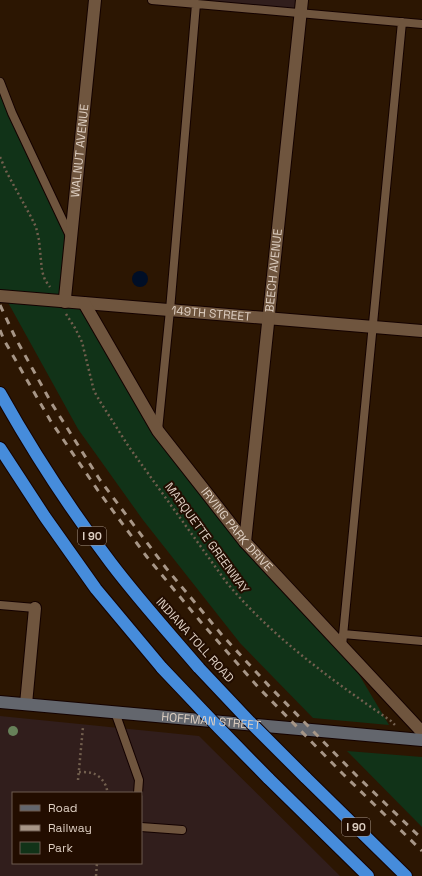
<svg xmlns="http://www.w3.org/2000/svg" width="422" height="876" viewBox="0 0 422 876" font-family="'Space Grotesk',sans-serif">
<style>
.industrial{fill:#311e1c;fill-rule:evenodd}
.green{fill:#113318}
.water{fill:#000e26}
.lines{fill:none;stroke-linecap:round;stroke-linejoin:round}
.lane-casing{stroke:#140200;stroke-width:10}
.street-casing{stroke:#140200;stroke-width:14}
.secondary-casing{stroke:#140200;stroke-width:14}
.highway-casing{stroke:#140200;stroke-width:14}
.path{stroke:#725f4e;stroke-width:2.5;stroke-dasharray:2 3;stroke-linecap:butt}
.lane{stroke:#6f553e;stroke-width:8}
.street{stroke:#6f553e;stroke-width:12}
.secondary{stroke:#63666d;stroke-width:12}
.highway{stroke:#468cdb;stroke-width:12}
.rail{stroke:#a79687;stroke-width:3;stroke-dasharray:7 7;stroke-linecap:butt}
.highway-bridge-casing{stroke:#140200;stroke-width:14;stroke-linecap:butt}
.highway-bridge{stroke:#468cdb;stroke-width:12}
.tree{fill:#678159}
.labels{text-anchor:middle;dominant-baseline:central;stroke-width:4;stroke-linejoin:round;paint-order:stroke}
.shield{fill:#220d00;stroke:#a69588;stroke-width:1}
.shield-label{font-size:11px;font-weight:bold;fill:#decfc2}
.street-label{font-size:12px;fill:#decfc2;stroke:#220d00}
</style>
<rect width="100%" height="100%" fill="#2c1602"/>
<!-- industrial -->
<path class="industrial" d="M167,0h132l-1,11z
M0,716l199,20 141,140h-340zM13,793h128v70h-128z"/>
<!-- green -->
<path class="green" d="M0,82l71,157 -6,59 -65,-7z
M5,297l79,6 74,128 184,215 47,79 -76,-7 -73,-75 -97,-123 -65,-91z
M347,751l75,6v70z"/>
<!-- water -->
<path class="water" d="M132 279a8 8 0 1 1 16 0a8 8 0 1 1-16 0Z"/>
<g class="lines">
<defs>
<path id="lane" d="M152,0l270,24
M0,82l12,31 59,125
M158,430l12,-120 26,-306
M0,605l35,3
M343,634l79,7
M342,646l60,-624
M115,712l24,68 -1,13
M141,827l41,3"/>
<g id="street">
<path id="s1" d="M0,296l422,35"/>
<path id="s2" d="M65,302v-4l30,-298"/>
<path id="s3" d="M84,303l74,128 87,111 177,190"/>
<path id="s4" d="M245,542l57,-542"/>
<path d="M26,704l9,-96"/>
</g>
<g id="secondary">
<path id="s5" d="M0,702l422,38"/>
</g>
<path id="highway" d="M0,393c33,59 70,116 111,170 28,37 58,70 88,105
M0,448l45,69 51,72 66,79
M305,777l101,99
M268,778l100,98"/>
</defs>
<!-- lane casing -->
<use href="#lane" class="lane-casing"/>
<!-- street casing -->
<use href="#street" class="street-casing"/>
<!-- secondary casing -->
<use href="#secondary" class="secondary-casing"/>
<!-- highway casing -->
<use href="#highway" class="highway-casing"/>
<!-- path -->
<path class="path" d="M0,157l7,16 23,42 6,12 3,13 3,31 3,9 5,7
M66,314l9,14 7,14 12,49 7,12 28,44 98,136c46,55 105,97 164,138l4,4
M79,772c4,0 9,0 13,1 8,2 16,12 15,20
M78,780l5,-53
M96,876l1,-13"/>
<!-- lane -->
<use href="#lane" class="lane"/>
<!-- street -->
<use href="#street" class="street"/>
<!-- secondary -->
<use href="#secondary" class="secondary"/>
<!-- highway -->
<use href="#highway" class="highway"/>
<!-- rail -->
<path class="rail" d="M0,305l16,34 36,65 48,76 66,88 56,67 48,52 87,89 65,63
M0,330l4,10 46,80 49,72 48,65 53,64 58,66 85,87 79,77"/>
<defs>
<path id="highway-bridge" d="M162,668l57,60 49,50
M199,668l51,54 55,55"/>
</defs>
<!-- highway-bridge casing -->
<use href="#highway-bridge" class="highway-bridge-casing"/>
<!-- highway-bridge -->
<use href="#highway-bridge" class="highway-bridge"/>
</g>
<!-- trees -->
<circle class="tree" cx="13" cy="731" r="5"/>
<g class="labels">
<!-- shield labels -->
<g class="shield">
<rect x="78" y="527" width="28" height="18" rx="3"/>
<rect x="342" y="818" width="28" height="18" rx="3"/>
</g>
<g class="shield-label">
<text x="92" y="536">I 90</text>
<text x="356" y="827">I 90</text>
</g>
<!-- street labels -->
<g class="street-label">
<text stroke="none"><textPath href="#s2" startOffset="152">WALNUT AVENUE</textPath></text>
<text stroke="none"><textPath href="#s4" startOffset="273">BEECH AVENUE</textPath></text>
<text stroke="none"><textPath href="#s1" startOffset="212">149TH STREET</textPath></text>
<text stroke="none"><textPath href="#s3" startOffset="274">IRVING PARK DRIVE</textPath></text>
<text transform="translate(207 538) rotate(54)">MARQUETTE GREENWAY</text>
<text transform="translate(195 640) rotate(48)">INDIANA TOLL ROAD</text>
<text stroke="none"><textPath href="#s5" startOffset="212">HOFFMAN STREET</textPath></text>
</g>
</g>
<!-- legend -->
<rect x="12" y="792" width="130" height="72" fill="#220d00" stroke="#6d5b4e"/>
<rect x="20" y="805" width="20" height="6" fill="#63666d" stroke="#6d5b4e"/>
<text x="48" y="812" font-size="12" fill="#decfc2">Road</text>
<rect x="20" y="825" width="20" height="6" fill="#a79687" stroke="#6d5b4e"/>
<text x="48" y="832" font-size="12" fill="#decfc2">Railway</text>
<rect x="20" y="842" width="20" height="12" fill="#113318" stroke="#6d5b4e"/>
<text x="48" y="852" font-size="12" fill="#decfc2">Park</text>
</svg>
